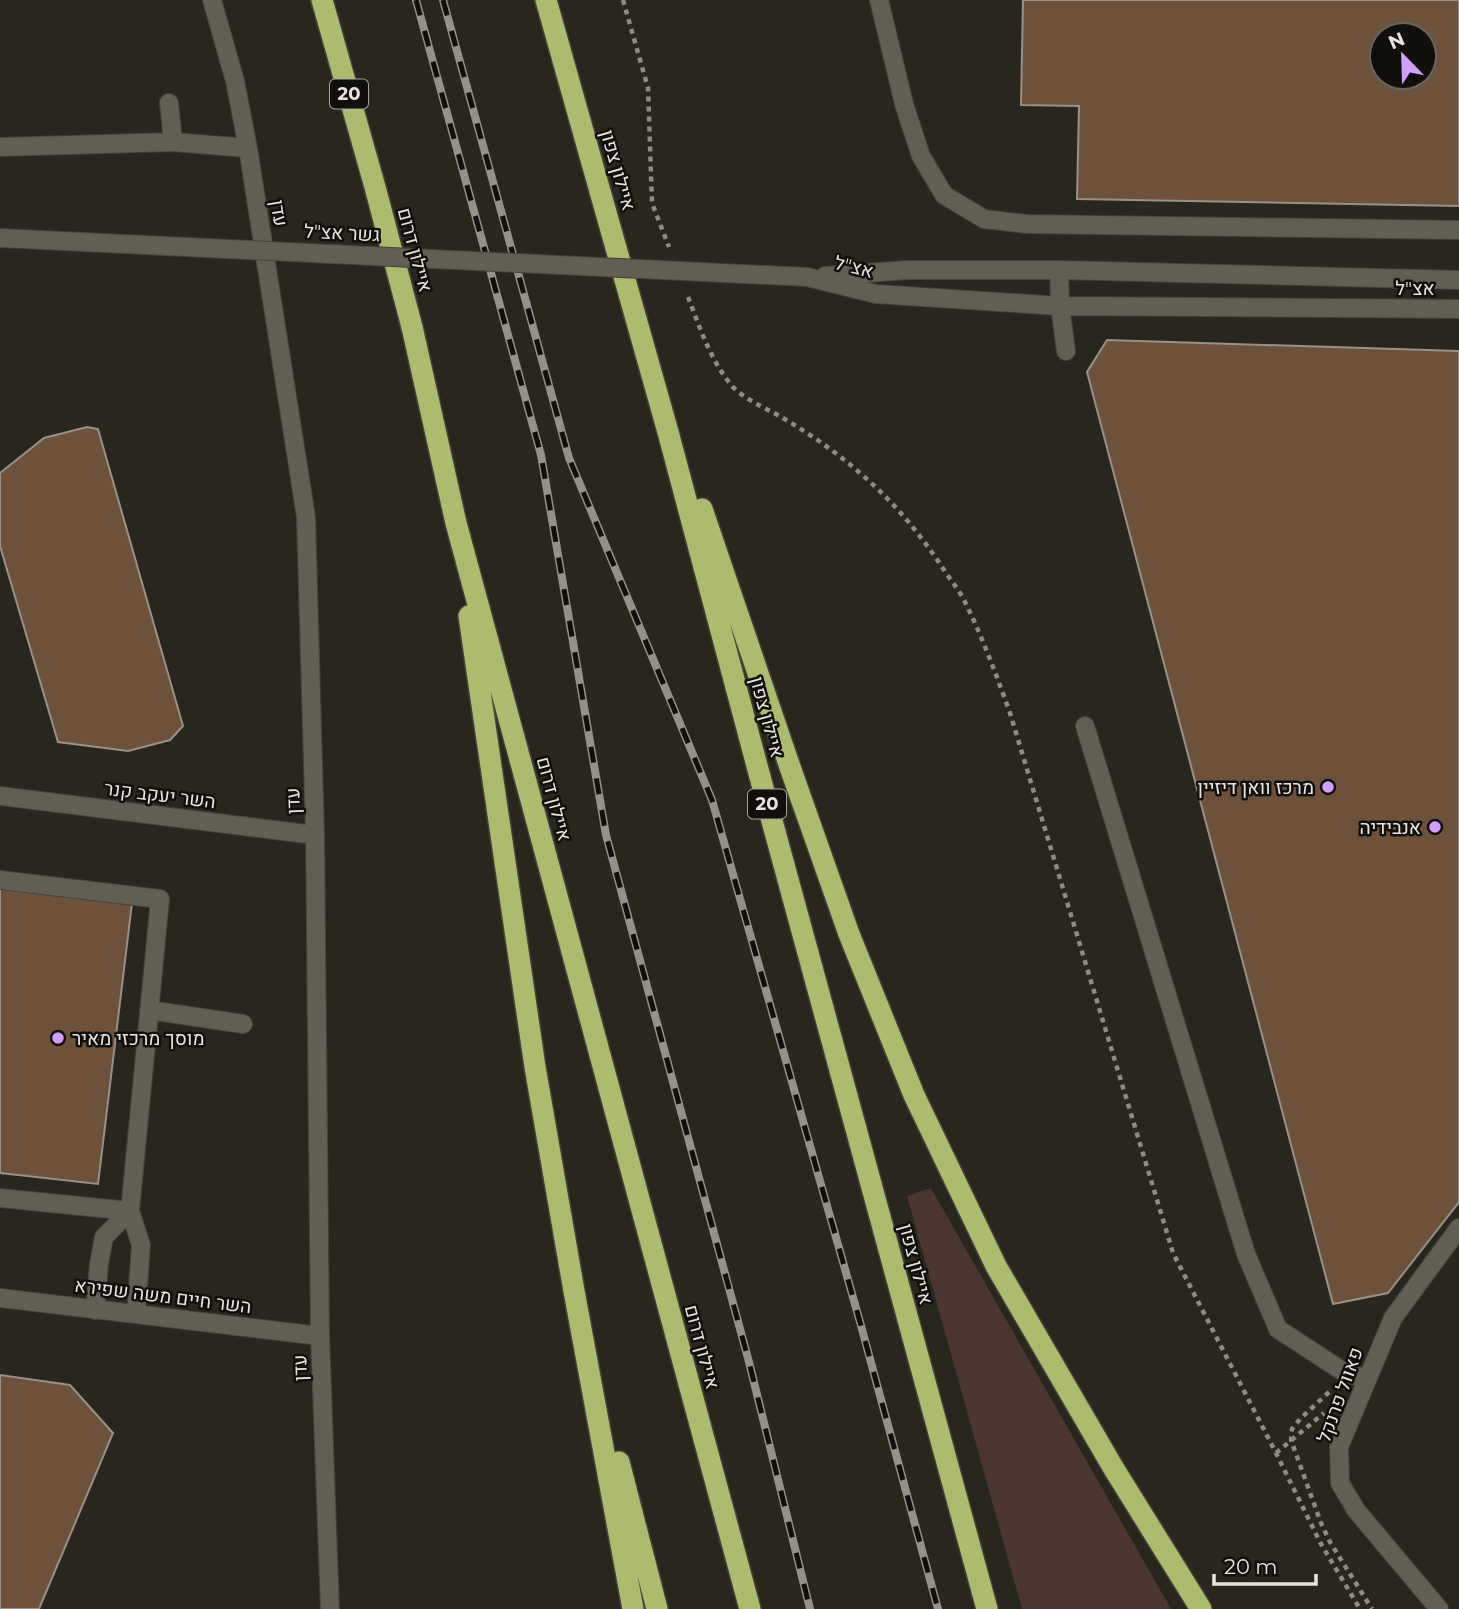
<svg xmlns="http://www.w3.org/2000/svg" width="1459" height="1609" viewBox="0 0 1459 1609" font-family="Montserrat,Heebo,sans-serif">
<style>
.green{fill:#4b3530}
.building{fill:#6d513a;stroke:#999088;stroke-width:2;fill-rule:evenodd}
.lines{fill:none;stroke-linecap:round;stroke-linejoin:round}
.minor-casing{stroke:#45423b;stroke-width:20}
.highway-casing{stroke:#45423b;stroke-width:24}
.path{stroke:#8e8b84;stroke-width:4.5;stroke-dasharray:5 5;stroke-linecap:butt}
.minor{stroke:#615e54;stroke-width:18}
.highway{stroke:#acbb6e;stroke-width:21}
.rail-casing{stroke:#94918a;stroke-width:8}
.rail{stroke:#110f0b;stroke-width:5;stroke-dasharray:16;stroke-linecap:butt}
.minor-bridge-casing{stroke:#45423b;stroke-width:20;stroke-linecap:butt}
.minor-bridge{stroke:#615e54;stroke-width:18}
.poi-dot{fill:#d19dfe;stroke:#110f0b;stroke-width:2.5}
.labels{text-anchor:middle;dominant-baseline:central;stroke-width:5;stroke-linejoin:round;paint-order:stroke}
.shield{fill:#110f0b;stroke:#a8a5a0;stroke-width:2}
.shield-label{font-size:18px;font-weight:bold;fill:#e8e5e0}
.street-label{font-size:19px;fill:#e8e5e0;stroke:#110f0b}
.poi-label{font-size:19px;fill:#e8e5e0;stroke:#110f0b;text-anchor:end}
</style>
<rect width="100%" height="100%" fill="#29261d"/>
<!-- green -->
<path class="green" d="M931,1188l240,421h-149l-115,-413z"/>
<!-- building -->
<path class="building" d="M1023,0h436v206l-382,-7 2,-93 -58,-1zM1382,35h42v42h-42z
M1107,340l352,11v851l-71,91 -55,11 -246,-932z
M87,427l11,2 85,297 -13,14 -42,11 -70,-9 -58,-196v-73l44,-35z
M0,888l132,15 -34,281 -98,-11z
M0,1375l70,10 43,48 -74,176h-39z"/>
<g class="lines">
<defs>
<path id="minor" d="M212,0l23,81 13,67 58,369 9,318 5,501 10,273
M879,0l25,104 17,52 23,39 40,24 43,5 432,6
M169,103l4,39
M0,147l173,-5 75,6
M1059,270l1,36 6,45
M825,276l82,-6h152l400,10
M807,277l69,17 184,12 399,3
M1085,726l161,528 32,75 69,45 20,4
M0,796l315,39
M0,880l160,19 -30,312 11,34 -5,69
M149,1010l94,14
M0,1198l130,13
M0,1298l320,38
M95,1310l4,-46 5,-27 26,-26
M1439,1609l-83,-99 -16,-27 -1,-36 54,-129 66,-90"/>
<path id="highway" d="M322,0l53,187 37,140 44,196 294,1086
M546,0l122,432 92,345 227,832
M702,509l89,261 58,164 65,161 82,171 118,203 87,140
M469,616l66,451 39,224 59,318
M619,1462l38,147"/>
</defs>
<!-- minor casing -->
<use href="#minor" class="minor-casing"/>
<!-- highway casing -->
<use href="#highway" class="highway-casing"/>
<!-- path -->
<path class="path" d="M623,0l25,88 4,115 17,44
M688,297c12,31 23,65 45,90 14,14 33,21 50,31 27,16 53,34 77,55 34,29 62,63 86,100 6,9 13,17 18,27 18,36 32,74 46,113l163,540 103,200 45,91 39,65
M1329,1392l-29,27 -8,10 -1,11 30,83 9,19 42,67
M1276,1453l48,-40"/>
<!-- minor -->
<use href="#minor" class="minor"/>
<!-- highway -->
<use href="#highway" class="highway"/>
<defs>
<path id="rail" d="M416,0l125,455 65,380 143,527 61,247
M443,0l126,458 143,342 148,522 78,287"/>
</defs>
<!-- rail casing -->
<use href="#rail" class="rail-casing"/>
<!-- rail -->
<use href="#rail" class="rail"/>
<defs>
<path id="minor-bridge" d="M0,238l807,39"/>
</defs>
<!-- minor-bridge casing -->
<use href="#minor-bridge" class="minor-bridge-casing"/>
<!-- minor-bridge -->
<use href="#minor-bridge" class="minor-bridge"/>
</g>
<!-- markers -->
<g class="poi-dot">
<circle cx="1328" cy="787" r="7"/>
<circle cx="1435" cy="827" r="7"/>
<circle cx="58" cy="1038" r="7"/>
</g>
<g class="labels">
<!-- shield labels -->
<g class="shield">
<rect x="330" y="79.5" width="38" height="29" rx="5"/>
<rect x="748" y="789.5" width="38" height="29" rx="5"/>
</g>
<g class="shield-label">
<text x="349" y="94">20</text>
<text x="767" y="804">20</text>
</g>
<!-- street labels -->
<g class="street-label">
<text transform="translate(618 170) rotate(74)">איילון צפון</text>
<text transform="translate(279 213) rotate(81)">עדן</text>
<text transform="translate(342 233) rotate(3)">גשר אצ"ל</text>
<text transform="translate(415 250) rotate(75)">איילון דרום</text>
<text transform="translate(854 267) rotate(14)">אצ"ל</text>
<text x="1415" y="288">אצ"ל</text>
<text transform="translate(767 717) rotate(75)">איילון צפון</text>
<text transform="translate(160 795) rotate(7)">השר יעקב קנר</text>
<text transform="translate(554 799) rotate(75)">איילון דרום</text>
<text transform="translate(293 801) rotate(-92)">עדן</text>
<text transform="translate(916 1264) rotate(75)">איילון צפון</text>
<text transform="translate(163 1296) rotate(7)">השר חיים משה שפירא</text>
<text transform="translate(702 1347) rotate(75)">איילון דרום</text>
<text transform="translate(300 1368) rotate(-92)">עדן</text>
<text transform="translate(1340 1395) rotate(-70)">פאוול פרנקל</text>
</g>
<!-- poi labels -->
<g class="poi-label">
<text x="1314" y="787">מרכז וואן דיזיין</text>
<text x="1421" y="827">אנבידיה</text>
<text x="72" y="1038" text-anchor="start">מוסך מרכזי מאיר</text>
</g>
</g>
<!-- north arrow -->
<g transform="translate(1403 56) rotate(337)"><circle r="33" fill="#110f0b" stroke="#676560" stroke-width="2"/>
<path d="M0-5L12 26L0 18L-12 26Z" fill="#d19dfe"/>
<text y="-10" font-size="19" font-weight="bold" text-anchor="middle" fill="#e8e5e0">N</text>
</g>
<!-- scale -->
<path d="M1214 1574v10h102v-10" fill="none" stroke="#e8e5e0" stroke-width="3.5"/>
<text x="1224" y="1574" font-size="21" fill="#e8e5e0" stroke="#110f0b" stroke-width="5" paint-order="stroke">20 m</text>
</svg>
